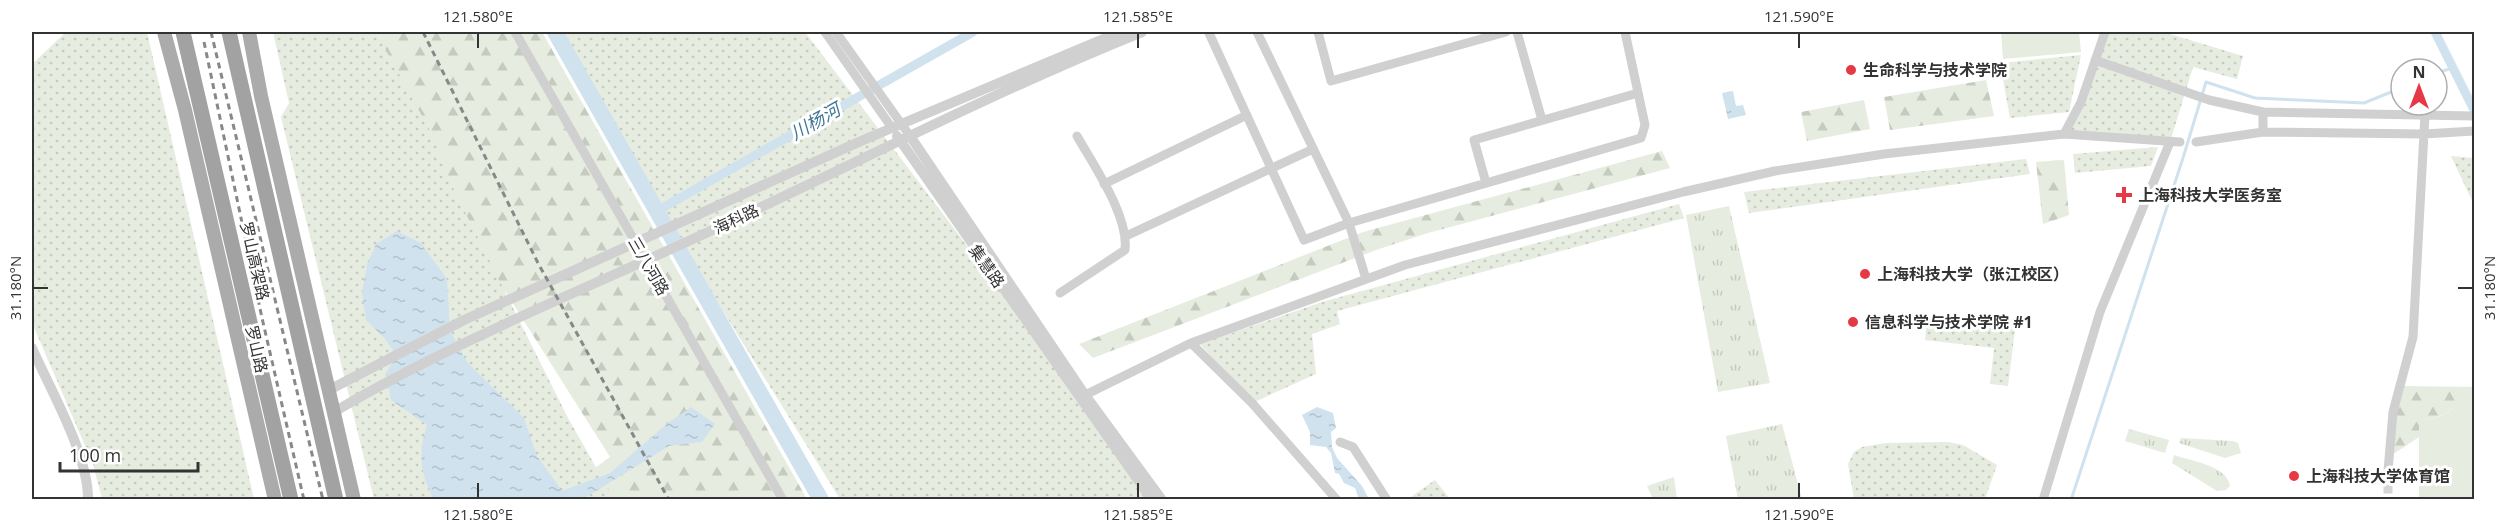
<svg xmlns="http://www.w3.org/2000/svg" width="2506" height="531" viewBox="0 0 2506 531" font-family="'Open Sans','Noto Sans SC',sans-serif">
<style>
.grass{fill:url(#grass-tufts)}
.forest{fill:url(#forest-firs)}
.park{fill:url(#park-dots)}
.garden{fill:#e6ecdf}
.water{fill:url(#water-ripples)}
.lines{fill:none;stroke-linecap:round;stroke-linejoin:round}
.stream{stroke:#cfe2ee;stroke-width:3}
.canal{stroke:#cfe2ee;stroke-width:9}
.river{stroke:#cfe2ee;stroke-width:16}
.minor-tunnel{stroke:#d6d6d6;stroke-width:9;stroke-dasharray:9 4.5;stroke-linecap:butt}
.minor{stroke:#d0d0d0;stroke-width:9}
.tertiary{stroke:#d0d0d0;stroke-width:10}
.primary{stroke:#ababab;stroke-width:14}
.trunk{stroke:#a2a2a2;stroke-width:15}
.rail{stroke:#888;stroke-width:3;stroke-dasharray:6 4.5;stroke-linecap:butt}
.ticks{fill:none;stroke:#333;stroke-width:2}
.poi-dot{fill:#e63946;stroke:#fff;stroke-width:2}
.labels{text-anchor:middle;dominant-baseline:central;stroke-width:6;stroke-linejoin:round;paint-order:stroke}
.poi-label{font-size:16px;font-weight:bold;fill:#333;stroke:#fff;text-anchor:start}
.street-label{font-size:16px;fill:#333;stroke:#fff}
.water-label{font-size:18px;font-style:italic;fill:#3f7597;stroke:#fff}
.neatline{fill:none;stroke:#333;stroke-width:2}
.ticks-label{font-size:15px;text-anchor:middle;fill:#333}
</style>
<defs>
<pattern id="grass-tufts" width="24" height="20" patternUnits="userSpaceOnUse" patternTransform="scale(1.5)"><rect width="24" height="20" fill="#e6ecdf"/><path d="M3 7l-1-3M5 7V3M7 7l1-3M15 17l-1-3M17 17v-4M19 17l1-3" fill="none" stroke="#c6cbc0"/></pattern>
<pattern id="forest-firs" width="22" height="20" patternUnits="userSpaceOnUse" patternTransform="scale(1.5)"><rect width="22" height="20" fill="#e6ecdf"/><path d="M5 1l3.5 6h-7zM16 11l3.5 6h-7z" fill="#c6cbc0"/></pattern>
<pattern id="park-dots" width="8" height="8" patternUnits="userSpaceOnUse" patternTransform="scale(1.5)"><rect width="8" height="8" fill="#e6ecdf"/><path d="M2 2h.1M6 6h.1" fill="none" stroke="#c6cbc0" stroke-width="1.8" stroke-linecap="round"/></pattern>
<pattern id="water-ripples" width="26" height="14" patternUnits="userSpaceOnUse" patternTransform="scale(1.5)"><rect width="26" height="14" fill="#cfe2ee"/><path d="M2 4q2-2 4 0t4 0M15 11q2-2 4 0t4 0" fill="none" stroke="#b2c2cd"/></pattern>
</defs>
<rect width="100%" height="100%" fill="#fff"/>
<!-- grass -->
<path class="grass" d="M1729,206l41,177 -52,9 -32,-177z
M1782,424l20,75h-64l-12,-63z
M2129,429l40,11 -4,13 -40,-12z
M2181,438l52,3 5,2 3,10 -16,5 -46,-15z
M2174,455c16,6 53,10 56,31l-4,4 -9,1 -45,-28z
M1674,477l3,22h-24l-6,-13z"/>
<!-- forest -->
<path class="forest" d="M312,32h230l265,467h-254l57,-42 -105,-166 -51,22z
M1986,80l8,36 -104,14 -6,-33z
M1864,100l6,29 -63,12 -6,-29z
M1662,151l8,17 -242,65 -52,17 -283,108 -14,-14 284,-112z
M2064,160l5,55 -26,9 -7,-62z
M2401,386l73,1v11c-24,7 -27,22 -55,22v17l-30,20z"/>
<!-- park -->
<path class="park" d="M66,32h81l107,467h-152l-9,-35 -61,-141v-259z
M273,32h103l58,106 14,40 120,240 46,81h-240l-93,-382 8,-14z
M549,32h256l245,323 102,144h-312z
M2105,32h58l80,24 -6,23 -44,-12 -23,75 -106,-8z
M2081,55l-12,57 -59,6 -10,-55z
M2158,147l-7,19 -76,7 -2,-19z
M2451,156l23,2v47z
M2026,159l4,15 -281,39 -5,-21z
M1679,204l5,14 -347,93 3,13 -28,10 4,40 -64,29 -52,-59 122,-42z
M1927,319l88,10 -7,57 -18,-2 4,-36 -69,-8z
M1948,442l15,3 34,20 -12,34h-131l-6,-35 6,-12 8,-5 24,-4z
M1435,480l15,19h-42z"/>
<!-- garden -->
<path class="garden" d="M2001,32h78l2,20 -78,7z
M2474,398v101h-55v-79c30,0 30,-15 55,-22z"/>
<!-- water -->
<path class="water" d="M1733,91l3,15 7,-1 3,10 -18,4 -6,-26z
M397,231l24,12 26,36 3,52 17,31 57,56 13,38 25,35 48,-18 58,-50 23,-16 24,17 -13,18 -33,4 -86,53h-149c-14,-25 -16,-47 -7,-74l-36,-25 -5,-27 10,-18 -10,-15 -20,-20 -4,-27 5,-28 9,-21z
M1317,407l16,6 3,15 -5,4 1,15 5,11 25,28 7,13h-10l-4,-11 -11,-5 -5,-9 -4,-1 -4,-20 -5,-6 -16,-2v-13l-8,-17z"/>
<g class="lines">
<!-- stream -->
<path class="stream" d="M2437,73l18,-6
M2071,500l112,-342 23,-76 49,16 109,5 37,-15"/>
<!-- canal -->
<path class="canal" d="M2435,32l39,78
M657,211l316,-179"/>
<!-- river -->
<path class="river" d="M555,32l266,468"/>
<!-- minor-tunnel -->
<path class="minor-tunnel" d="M2388,471v29"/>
<!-- minor -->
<path class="minor" d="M515,32l268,468
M825,32l67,96
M836,32l74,104
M1257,32l92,191 17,56
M1318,32l13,49 175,-49
M1517,32l25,88
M1209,33l95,207 45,-17 292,-85 4,-13 -20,-93
M2095,60l114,40 54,12
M2263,132l161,2 50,-3
M2064,134l17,-32 24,-70
M2196,142l67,-10v-20l211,4
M1486,183l-12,-43 164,-47
M1104,184l143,-69
M1126,236l187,-87
M1060,293l65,-43c4,-34 -31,-84 -48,-114
M1191,343l61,60 85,97
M1085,395l106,-52 214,-78 278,-73 92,-21 109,-17 180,-20 116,8
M1340,442l13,5 34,53
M2388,471l5,-59 20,-75 12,-223
M2043,500l57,-188 70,-170"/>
<!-- tertiary -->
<path class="tertiary" d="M897,136l255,364
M910,136l175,259 77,105
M32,348c18,41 57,108 56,152
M329,390l135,-70 397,-179 259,-109
M334,412c119,-70 247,-121 372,-179 145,-67 287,-141 436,-201"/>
<!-- primary -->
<path class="primary" d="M164,32l21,78 90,390
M249,32l12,64 93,404"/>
<!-- trunk -->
<path class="trunk" d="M183,32l108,468
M229,32l107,468"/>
<!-- rail -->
<path class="rail" d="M211,32l112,468
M423,32l115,231 131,237
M204,42l58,276 42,182"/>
</g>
<!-- ticks -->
<path class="ticks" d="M478,33v15M1138,33v15M1799,33v15M33,288h15M2458,288h15M478,483v15M1138,483v15M1799,483v15"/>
<!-- markers -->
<g class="poi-dot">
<circle cx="1851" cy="70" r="6"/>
<path d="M2121 186h6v6h6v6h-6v6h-6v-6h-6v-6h6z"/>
<circle cx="1865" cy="274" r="6"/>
<circle cx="1853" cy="322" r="6"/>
<circle cx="2294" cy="476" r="6"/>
</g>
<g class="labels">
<!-- poi labels -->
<g class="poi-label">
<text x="1863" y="70">生命科学与技术学院</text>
<text x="2138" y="195">上海科技大学医务室</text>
<text x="1877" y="274">上海科技大学（张江校区）</text>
<text x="1865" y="322">信息科学与技术学院 #1</text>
<text x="2306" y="476">上海科技大学体育馆</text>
</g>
<!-- street labels -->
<g class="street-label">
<text transform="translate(736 219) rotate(-25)">海科路</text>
<text transform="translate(255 261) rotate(77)">罗山高架路</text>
<text transform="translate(649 266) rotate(60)">三八河路</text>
<text transform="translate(987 266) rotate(55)">集慧路</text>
<text transform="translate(257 349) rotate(77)">罗山路</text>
</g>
<!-- water labels -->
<g class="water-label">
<text transform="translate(815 121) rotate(-30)">川杨河</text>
</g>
</g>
<!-- border -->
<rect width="2506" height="531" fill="none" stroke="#ffffff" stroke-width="66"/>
<!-- north arrow -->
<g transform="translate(2419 87)"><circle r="28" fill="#ffffff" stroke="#adadad" stroke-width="1.5"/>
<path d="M0-4.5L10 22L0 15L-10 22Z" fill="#e63946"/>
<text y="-9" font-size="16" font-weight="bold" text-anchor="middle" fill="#333333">N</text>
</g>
<!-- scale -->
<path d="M60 462v9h138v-9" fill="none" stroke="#333333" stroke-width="3"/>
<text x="69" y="462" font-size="18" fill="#333333" stroke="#ffffff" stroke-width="4.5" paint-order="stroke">100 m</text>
<rect x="33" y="33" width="2440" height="465" class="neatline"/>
<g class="ticks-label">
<text x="478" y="22">121.580°E</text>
<text x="1138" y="22">121.585°E</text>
<text x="1799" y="22">121.590°E</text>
<text transform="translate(16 288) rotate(-90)" y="5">31.180°N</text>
<text transform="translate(2490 288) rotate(-90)" y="5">31.180°N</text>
<text x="478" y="520">121.580°E</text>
<text x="1138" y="520">121.585°E</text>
<text x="1799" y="520">121.590°E</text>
</g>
</svg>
